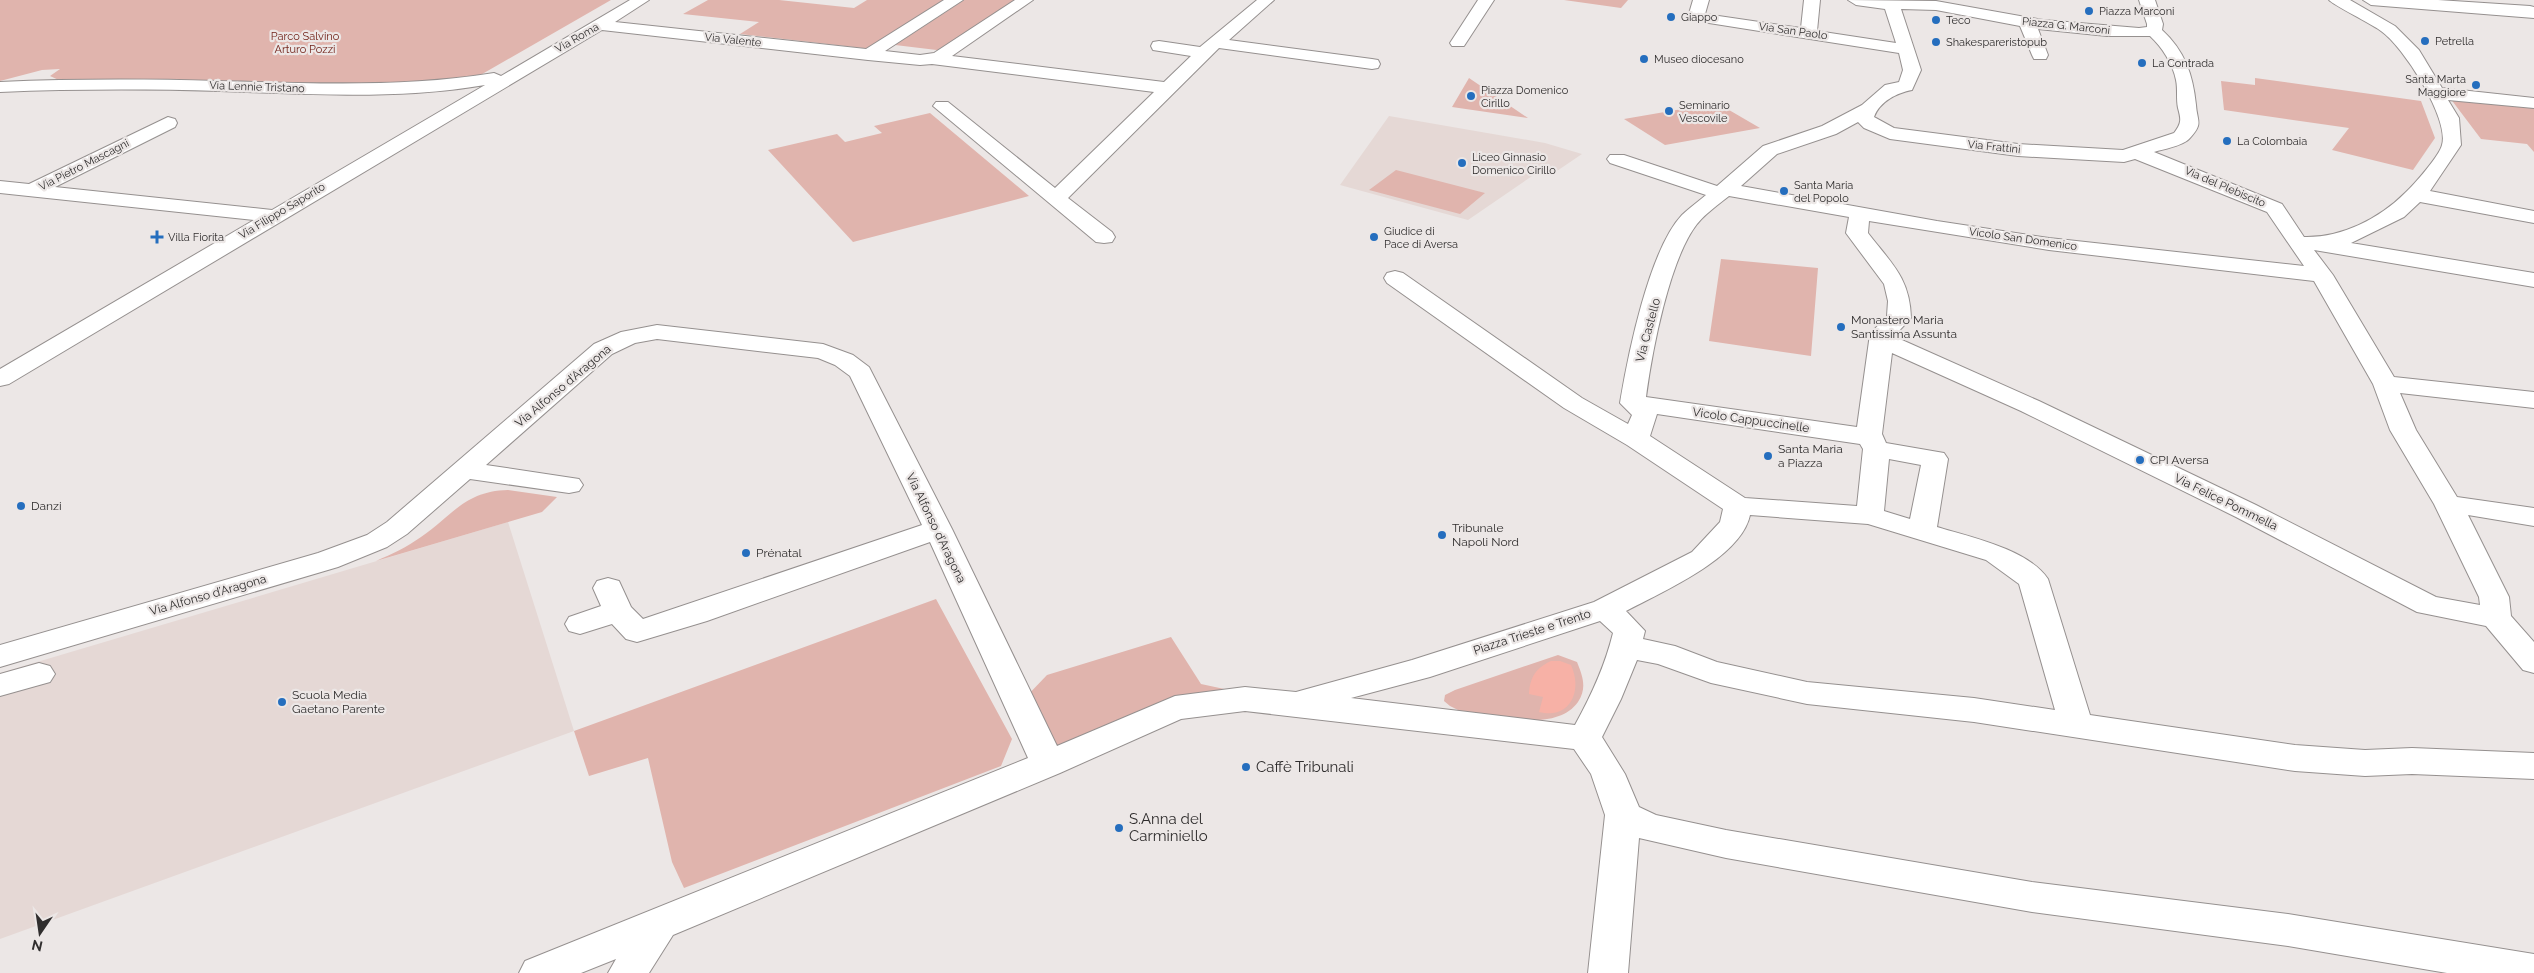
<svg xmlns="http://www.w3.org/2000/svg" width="2534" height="973" viewBox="0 0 2534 973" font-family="Raleway,sans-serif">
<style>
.built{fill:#e5d8d5}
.green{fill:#e0b4ad}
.water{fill:#f7b1a6}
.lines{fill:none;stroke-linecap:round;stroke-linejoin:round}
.minor-casing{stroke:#95908f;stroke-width:2}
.minor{fill:#fff;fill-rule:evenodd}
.poi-dot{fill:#256ebe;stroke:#ece7e6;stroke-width:2}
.labels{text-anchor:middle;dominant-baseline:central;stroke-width:4.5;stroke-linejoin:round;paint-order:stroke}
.far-poi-label{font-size:11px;fill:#302e2e;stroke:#ece7e6;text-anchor:start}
.far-street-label{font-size:11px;fill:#302e2e;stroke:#ece7e6}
.far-park-label{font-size:11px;fill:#712219;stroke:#ece7e6}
.poi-label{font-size:12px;fill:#302e2e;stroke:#ece7e6;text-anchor:start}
.street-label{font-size:12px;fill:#302e2e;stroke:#ece7e6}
.near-poi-label{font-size:15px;fill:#302e2e;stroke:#ece7e6;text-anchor:start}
</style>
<rect width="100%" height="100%" fill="#ece7e6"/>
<!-- built -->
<path class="built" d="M1389,116l156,27 37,11 -31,21 -13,-3 -70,48 -128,-35z
M508,522l66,209 -574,208v-266z"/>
<!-- green -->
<path class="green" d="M0,0h611l-134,77 -16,4 -133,3 -265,-2 -13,-6 10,-7 -18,1 -42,11z
M708,0h71l75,8 13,-8h76l-72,49 -131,-15 19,-12 -76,-8z
M964,0h54l-73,51 -50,-6z
M1564,0h64l-7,8z
M1469,78l59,40 -76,-11z
M2255,78l166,23 14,37 -22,32 -81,-20 17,-22 -125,-18 -3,-29 34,4z
M2450,98l84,9v45l-7,-8 -46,-5z
M1717,103l43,25 -95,17 -41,-26z
M930,113l99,83 -176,46 -85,-92 69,-16 8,8 37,-9 -8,-7z
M1396,170l89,23 -25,21 -91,-24z
M1721,259l97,9 -7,88 -102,-15z
M508,490l49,7 -15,15 -166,49c16,-7 31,-14 45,-24 32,-22 44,-46 87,-47z
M936,599l76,140 -11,27 -317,122 -12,-26 -24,-104 -59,18 -15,-45z
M1171,637l30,47 28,6 -182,61 -23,-52 23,-24z
M1558,655l19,7c6,15 10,26 1,40 -23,32 -84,13 -118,9l-10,-5 -6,-5 1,-6 10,-5z"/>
<!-- water -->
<path class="water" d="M1551,661h9l11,4c12,26 -1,55 -32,47l4,-15 -14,-3c1,-17 7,-26 22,-33z"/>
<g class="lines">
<defs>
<path id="minor" d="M630,0h19l-34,22 251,27 78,-49h19l-78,51 35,4 14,-2 81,-53h18l-81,56 212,26 27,-26 -38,-6 -2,-4 2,-4 6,-1 41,6 57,-47h17l-45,40 143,19 6,1 2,4 -2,4 -6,1 -153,-21 -151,150 44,34 3,5 -3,5 -8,1 -8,-1 -163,-136 3,-4h12l107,86 99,-96 -222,-28 -12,1 -52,-5 -266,-30 -593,354 -9,2v-17l254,-149 -254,-27v-12l29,3 139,-67 7,2 2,4 -2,4 -120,60 217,23 213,-125c-87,15 -177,9 -265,6 -73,-2 -147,-2 -220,1v-10c72,-3 145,-3 217,-1 93,2 185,7 277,-8l7,3z
M1478,0h16l-30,46h-12l-2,-3z
M1693,0h16l-4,14 96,14 3,-28h16l-3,31 79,12 -11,-34 -29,-4 -8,-5 88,1 107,19 96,8 8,-1v-3l-8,-24h16l8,24 -1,6c23,21 31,45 34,75 1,17 8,18 -7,34 -7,7 -25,10 -35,13l128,52 22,33c37,1 75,-18 101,-44 9,-8 35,-38 37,-48 8,-26 -39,-99 -61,-114 -9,-7 -48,-26 -52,-31h21l45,26 24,24 23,38 92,10v10l-86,-8 11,18 2,27 -31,46 104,20v12l-114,-21 -16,15 -53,26 183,30v14l-220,-37 19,25 61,102 140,15v16l-134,-15 16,37 41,67 77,11v18l-66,-11 41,82 2,19 23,26v31l-11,-3 -37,-44 -69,-14 -181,-95 -215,-106 -129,-58 -10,81 4,9 58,10 4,6 -11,68c33,10 91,22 111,52l42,136 205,30 70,5 47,-2 122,5v26l-122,-5 -47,2 -70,-5 -321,-49 -167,-18 -96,-21 -53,-19 -21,-4 -16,39 -19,38 23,37 14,33 17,8 70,15 306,52 256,32 246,40v19h-87l-159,-27 -256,-34 -306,-54 -87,-20 -11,135h-40l17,-158 -14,-41 -17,-25 -329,-38 -64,8 -121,54 -387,162 -24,38h-41l8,-14 -35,14h-62l6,-12 503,-203 -98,-216 -223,79 -70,21 -11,-3 -14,-15 -32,10 -11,-3 -4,-7 4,-7 32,-11 -8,-18 4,-7 11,-3 11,3 12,26 12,12 279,-94 -72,-149 -15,-11 -17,-7 -161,-19 -22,4 -23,11 -126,111 93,14 4,6 -4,6 -10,2 -99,-14 -63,55 -20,13 -49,20 -338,100v-22l318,-92 49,-18 20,-13 207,-178 27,-12 36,-7 166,19 30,11 16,12 83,162 105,217 118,-50 70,-9 51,5 116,-32 182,-58 98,-50 28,-30 3,-13 -96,-64 -63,-37 -177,-125 -3,-5 3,-5 8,-2 8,2 179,125 46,26 4,-9 -12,-12c8,-48 29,-153 62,-188 7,-7 16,-13 24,-20l-96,-32 -3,-4 3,-4h14l93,31 46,-40 59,-20 40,-21 23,-20 14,-3 4,-12 -4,-17 -209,-33 -2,-3zM1901,9l35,1 84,16 12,29 2,4h12l2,-4 -10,-26 69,7h43c12,11 23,28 26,44 2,9 0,19 2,28 3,11 4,15 -4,25l-51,17 -105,-6 -124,-16 -20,-11c6,-16 23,-24 38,-27l9,-20zM1858,122l6,6 26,11 128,17 106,6 11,-3 132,53 37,54 -255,-28 -112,-17 -196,-35 36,-32 59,-20zM1729,196l120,21 -3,16 38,51 4,17 -1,15 -17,18 -13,93 -211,-30c6,-45 23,-137 51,-173 9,-11 22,-20 32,-28zM1869,221l180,29 265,31 59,103 17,46 44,74 45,93 1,8 -44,-8 -180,-92 -217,-104 -137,-61 -6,-6 15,-16c-1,-40 -20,-55 -43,-85zM1657,414l203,30 3,5 -6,57 -112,-8 -95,-62zM1889,459l32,6 -11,54 -26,-8zM1750,515l118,9 118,36 33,24 36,126 -81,-12 -167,-16 -90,-20 -42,-16 -32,-7 2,-8 -19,-20c36,-19 115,-53 124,-96zM1600,621l13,12c-8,33 -22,63 -38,92l-224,-27 79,-21z
M2363,0h75l92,6 4,1v11l-163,-13z
M39,663l11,3 5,8 -5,8 -50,14v-22z"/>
</defs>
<!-- minor casing -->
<use href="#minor" class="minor-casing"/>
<!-- minor -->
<use href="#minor" class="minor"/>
</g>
<!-- markers -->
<g class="poi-dot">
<circle cx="2089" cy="11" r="5"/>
<circle cx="1671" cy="17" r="5"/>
<circle cx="1936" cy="20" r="5"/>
<circle cx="2425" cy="41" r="5"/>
<circle cx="1936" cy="42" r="5"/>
<circle cx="1644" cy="59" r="5"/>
<circle cx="2142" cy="63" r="5"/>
<circle cx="2476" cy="85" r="5"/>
<circle cx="1471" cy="96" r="5"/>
<circle cx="1669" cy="111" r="5"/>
<circle cx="2227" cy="141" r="5"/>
<circle cx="1462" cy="163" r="5"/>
<circle cx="1784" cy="191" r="5"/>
<path d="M154.5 229.5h5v5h5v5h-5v5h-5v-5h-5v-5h5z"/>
<circle cx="1374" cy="237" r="5"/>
<circle cx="1841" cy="327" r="5"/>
<circle cx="1768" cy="456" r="5"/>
<circle cx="2140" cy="460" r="5"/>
<circle cx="21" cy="506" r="5"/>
<circle cx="1442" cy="535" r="5"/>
<circle cx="746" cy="553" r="5"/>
<circle cx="282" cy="702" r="5"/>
<circle cx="1246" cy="767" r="5"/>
<circle cx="1119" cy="828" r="5"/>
</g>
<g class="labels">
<!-- far-poi labels -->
<g class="far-poi-label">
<text x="2099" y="11">Piazza Marconi</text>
<text x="1681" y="17">Giappo</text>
<text x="1946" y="20">Teco</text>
<text x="2435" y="41">Petrella</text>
<text x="1946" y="42">Shakespareristopub</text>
<text x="1654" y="59">Museo diocesano</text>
<text x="2152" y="63">La Contrada</text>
<text x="2466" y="79" text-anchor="end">Santa Marta<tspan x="2466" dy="13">Maggiore</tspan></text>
<text x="1481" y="90">Piazza Domenico<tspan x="1481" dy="13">Cirillo</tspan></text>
<text x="1679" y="105">Seminario<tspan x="1679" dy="13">Vescovile</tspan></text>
<text x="2237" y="141">La Colombaia</text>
<text x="1472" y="157">Liceo Ginnasio<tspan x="1472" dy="13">Domenico Cirillo</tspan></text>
<text x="1794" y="185">Santa Maria<tspan x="1794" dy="13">del Popolo</tspan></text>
<text x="1384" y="231">Giudice di<tspan x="1384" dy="13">Pace di Aversa</tspan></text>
<text x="168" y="237">Villa Fiorita</text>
</g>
<!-- far-street labels -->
<g class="far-street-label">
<text transform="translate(2066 26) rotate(6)">Piazza G. Marconi</text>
<text transform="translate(1793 31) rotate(8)">Via San Paolo</text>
<text transform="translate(577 38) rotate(-30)">Via Roma</text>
<text transform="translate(733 40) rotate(6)">Via Valente</text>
<text transform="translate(257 87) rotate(2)">Via Lennie Tristano</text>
<text transform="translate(1994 147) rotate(6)">Via Frattini</text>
<text transform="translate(84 165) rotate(-27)">Via Pietro Mascagni</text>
<text transform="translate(2225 187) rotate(23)">Via del Plebiscito</text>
<text transform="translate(282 211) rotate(-31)">Via Filippo Saporito</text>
<text transform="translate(2023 239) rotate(8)">Vicolo San Domenico</text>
</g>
<!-- far-park labels -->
<g class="far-park-label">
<text x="305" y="36">Parco Salvino<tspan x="305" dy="13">Arturo Pozzi</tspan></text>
</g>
<!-- poi labels -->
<g class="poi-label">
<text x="1851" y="320">Monastero Maria<tspan x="1851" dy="14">Santissima Assunta</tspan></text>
<text x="1778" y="449">Santa Maria<tspan x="1778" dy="14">a Piazza</tspan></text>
<text x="2150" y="460">CPI Aversa</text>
<text x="31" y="506">Danzi</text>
<text x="1452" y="528">Tribunale<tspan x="1452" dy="14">Napoli Nord</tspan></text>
<text x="756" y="553">Prénatal</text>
<text x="292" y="695">Scuola Media<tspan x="292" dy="14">Gaetano Parente</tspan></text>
</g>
<!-- street labels -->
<g class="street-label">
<text transform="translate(1648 330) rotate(-75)">Via Castello</text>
<text transform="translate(563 386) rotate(-40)">Via Alfonso d’Aragona</text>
<text transform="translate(1751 420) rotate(8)">Vicolo Cappuccinelle</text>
<text transform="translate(2226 502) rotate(26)">Via Felice Pommella</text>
<text transform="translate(936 528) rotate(64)">Via Alfonso d’Aragona</text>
<text transform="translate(208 595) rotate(-16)">Via Alfonso d’Aragona</text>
<text transform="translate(1532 632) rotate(-18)">Piazza Trieste e Trento</text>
</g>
<!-- near-poi labels -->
<g class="near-poi-label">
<text x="1256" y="767">Caffè Tribunali</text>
<text x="1129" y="819">S.Anna del<tspan x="1129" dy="17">Carminiello</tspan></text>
</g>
</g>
<!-- north arrow -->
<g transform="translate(40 933) rotate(193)" stroke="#ece7e6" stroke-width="4" paint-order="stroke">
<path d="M0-4L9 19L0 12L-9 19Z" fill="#302e2e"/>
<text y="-8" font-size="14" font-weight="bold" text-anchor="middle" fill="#302e2e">N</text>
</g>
</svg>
